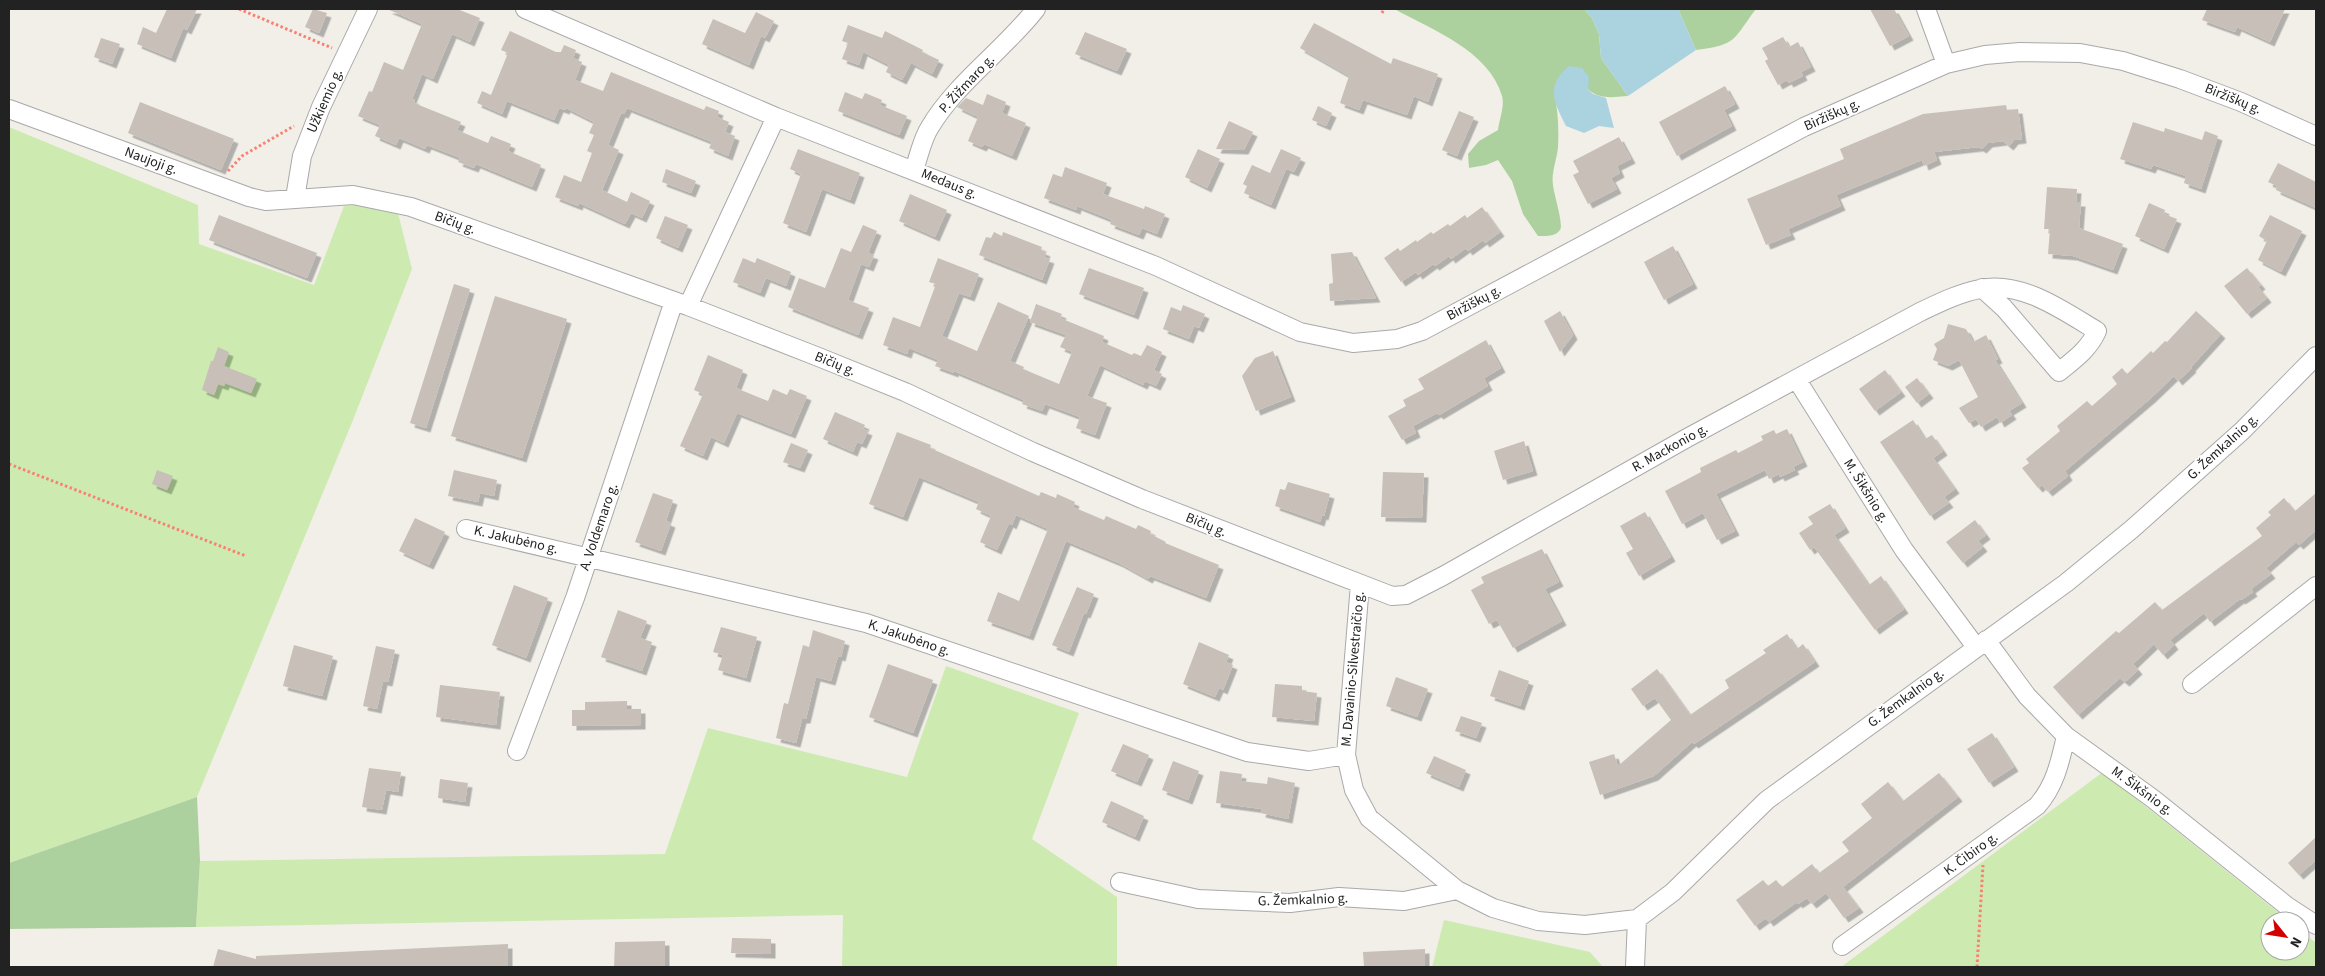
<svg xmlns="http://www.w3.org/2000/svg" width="2325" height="976" viewBox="0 0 2325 976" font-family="'Source Sans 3',sans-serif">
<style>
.grass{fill:#cdebb0}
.forest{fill:#add19e}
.water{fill:#aad3df}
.building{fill:#c7bfb8;filter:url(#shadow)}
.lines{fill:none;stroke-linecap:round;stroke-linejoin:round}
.minor-casing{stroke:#a9a9a9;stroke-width:20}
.path{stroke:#fa8072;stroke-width:3;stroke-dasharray:2.5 2.5;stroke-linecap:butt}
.minor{stroke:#fff;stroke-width:18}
.labels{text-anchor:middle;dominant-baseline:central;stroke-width:4;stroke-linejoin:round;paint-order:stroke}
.street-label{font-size:14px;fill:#222;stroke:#fff}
</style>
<defs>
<filter id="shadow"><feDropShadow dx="4.5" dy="4.5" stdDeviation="0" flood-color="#0004"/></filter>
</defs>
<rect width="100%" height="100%" fill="#f2efe9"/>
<!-- grass -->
<path class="grass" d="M9,127l189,78 1,39 115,41 30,-79 24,-2 29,5 15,60 -59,151 -156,377 -188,66z
M946,666l133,47 -47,126 85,58v70h-275l1,-52 -647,12 4,-66 465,-7 43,-126 199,49z
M2103,772l186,149h-19v30h30v-21l16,13v24h-475z
M1444,920l146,32 13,15h-171z"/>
<!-- forest -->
<path class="forest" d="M1584,9l8,9 7,16 2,24 27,38c-15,1 -29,4 -40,-7v-6l-34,9c4,18 5,36 4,55 -1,12 -7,26 -5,38 1,10 11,40 7,45 -5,7 -14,6 -22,6l-15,-22 -11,-33 -14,-21 -12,5 -17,3 -1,-14 11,-13 19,-11c1,-9 7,-25 4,-34 -13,-45 -69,-66 -106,-86z
M1678,9h78c-23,30 -18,36 -60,41z
M197,797l3,64 -4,66 -187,2v-66z"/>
<!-- water -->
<path class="water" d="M1584,9h94l18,41 -68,46 -27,-38 -2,-24 -7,-16z
M1569,66l13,2 7,9 -1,12 5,5 13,4 8,30 -15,-2 -15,7 -18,-7c-12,-24 -21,-40 3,-60z"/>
<!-- building -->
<path class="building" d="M167,9h30l-10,21 -4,-2 -12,30 -34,-14 6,-17 13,6z
M313,9l14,4 -8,20 -14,-6z
M387,9h70l23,9 -10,24 -18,-8 -19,45 -11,-5 -10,25 3,1 -1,3 47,19 -4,8 31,13 3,-7 20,8 -3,7 33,14 -9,22 -56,-23 -2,4 -16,-6 2,-4 -33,-13 -2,4 -26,-11 -3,7 -21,-9 5,-11 -22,-9 11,-25 3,1 12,-30 19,8 19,-46z
M1870,9h24l15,27 -19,10z
M2207,9h78l-15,33 -33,-15 -2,5 -33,-12z
M756,12l18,9 -9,17 -4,-2 -12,29 -47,-21 11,-25 32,14z
M1314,23l77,41 2,-6 45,16 -10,28 -14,-6 -7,19 -44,-15 -4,10 -19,-7 9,-27 -49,-28z
M848,25l34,13 3,-7 38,19 -1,2 17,8 -7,14 -21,-11 -9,17 -16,-8 3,-7 -26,-13 -4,13 -17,-6 6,-16 -6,-2z
M510,31l46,21h5l3,-7 12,5 -3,8 9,4 -7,18 28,11 8,-19 93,38 2,-4 13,5 -2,6 12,5 -4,10 10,4 -7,20 -19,-8 3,-6 -85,-34 -3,6 -3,-1 -13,32 11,5 -17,40 25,12 4,-10 19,9 -8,17 -11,-5 -6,11 -46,-21 -1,3 -23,-9 9,-22 17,7 11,-29 -5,-2 7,-16 -5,-2 5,-11 -28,-14 -1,2 -6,-2 -5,12 -47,-19 -5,13 -25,-11 5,-12 9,4 17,-42 -7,-3z
M1085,32l42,17 -10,22 -42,-17z
M1783,37l6,10 9,-5 13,25 -10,5 2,4 -14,7 -2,-3 -9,5 -13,-24 3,-2 -6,-11z
M101,38l19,6 -8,20 -18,-7z
M1725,86l10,18 -11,6 8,16 -55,30 -18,-34z
M845,92l17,7 3,-6 17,7 -2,5 27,11 -8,19 -61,-24z
M987,94l19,8 -4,11 24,10 -14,33 -28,-12 -2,3 -14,-6 10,-24 -21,-10 9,-9 17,7z
M140,102l94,37 -13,31 -93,-37z
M2006,105l1,5 11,-1 4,30 -8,1 -5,6 -6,-5 -15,2 -6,6 -3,-2 -45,5 3,8 -13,6 -2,-6 -86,35 5,11 -53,23 3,6 -25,10 -19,-46 97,-40 -4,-10 83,-35z
M1318,106l14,7 -6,13 -14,-6z
M1459,111l15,6 -17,39 -15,-6z
M1229,121l24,11 -9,18 -28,-1z
M2133,122l31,10 1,-4 37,12 3,-9 13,5 -17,53 -17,-6 2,-7 -33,-11 -2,4 -31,-10z
M1619,137l12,22 -14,7 3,7 -9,5 6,11 -29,15 -15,-29 6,-3 -6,-11z
M798,149l62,24 -10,27 -28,-11 -16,43 -23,-9 18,-49 -11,-5z
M1198,149l22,10 -13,29 -22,-11z
M1281,149l20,9 -7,14 -8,-3 -15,36 -27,-12 3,-7 -4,-2 9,-19 18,8z
M2278,163l38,19v26l-40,-18 1,-4 -9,-4z
M1065,167l42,16 -4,11 41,15 1,-3 20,8 -8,20 -15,-6 -3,7 -29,-11 2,-4 -35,-14 -1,4 -32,-12 9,-24 9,3z
M666,169l30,12 -5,12 -29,-11z
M2047,187l30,2 -1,13h5l-2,26 44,16 -10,26 -40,-14 -25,-2 2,-25h-6z
M910,194l37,16 -12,27 -36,-16z
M2149,203l16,7 -1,4 13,5 -13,30 -29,-13z
M1482,207l18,25 -15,11 -2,-3 -15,11 -2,-3 -15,11 -2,-3 -14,10 -2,-2 -15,11 -2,-3 -15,10 -17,-24 14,-10 2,3 16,-11 1,2 14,-10 2,2 15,-10 2,2 15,-11 2,3z
M219,215l98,38 -10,25 -98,-38z
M2270,215l32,16 -21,41 -23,-12 9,-19 -8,-5z
M665,216l23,9 -10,23 -22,-10z
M863,225l14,6 -9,22 6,2 -5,12 -8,-3 -13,36 21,8 -11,27 -70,-28 11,-29 26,10 16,-40 10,4z
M994,232l8,4 1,-4 39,15 -1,3 5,2 -2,5 6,2 -8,21 -63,-25 7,-18 5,1z
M1673,246l20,38 -29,16 -20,-38z
M1352,252l24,46 -46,3 -1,-17 4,-1 -2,-29z
M743,258l12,5 2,-5 34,14 -5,14 -20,-8 -6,15 -27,-11z
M938,258l41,16 -9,23 -11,-4 -17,43 35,15 21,-49 31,14 -19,45 14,6 -1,2 36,15 13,-32 -12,-5 6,-12 -36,-13 6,-18 26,10 -2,4 44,18 -2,6 30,13 2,-2 7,3 6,-11 15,7 -8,18 8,4 -6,12 -11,-5 -2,4 -43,-20 -13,31 20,7 -12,32 -19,-7 4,-11 -35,-13 -3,7 -20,-7 2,-4 -70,-29v2l-19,-7 3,-6 -29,-12 -2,6 -24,-9 10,-28 27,10 16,-43 -7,-2z
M1089,268l55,20 -10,27 -55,-21z
M2247,268l14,17 -3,2 9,11 -20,16 -23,-28z
M454,284l16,5 -44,139 -16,-5z
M495,296l72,23 -45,139 -71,-22z
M1183,305l22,9 -6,14 -5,-2 -5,13 -26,-10 8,-22 10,4z
M1560,311l13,24 -13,17 -16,-31z
M2196,311l25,23 -30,33 1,1 -14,13 -4,-5 -23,22 -86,73 3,5 -20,16 -6,-7 -4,3 -16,-20 7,-5 -3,-4 34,-28 -3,-5 30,-25 5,5 25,-22 -5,-7 10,-9 5,6 24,-23 2,2 12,-12 2,1z
M1948,324l18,5 7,13 13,-7 12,24 -3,1 27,43 -13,8 3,4 -12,8 -3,-6 -16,10 -5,-8 -7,4 -10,-15 19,-11 -19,-37 -11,6 -15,-6 4,-11 -3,-5 10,-6z
M1486,340l15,28 -17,10 4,8 -49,29 -2,-2 -24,13 3,7 -14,7 -14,-24 18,-10 -3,-6 21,-11 -6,-10z
M218,347l11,5 -5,14 33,13 -6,14 -26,-10 -1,3 -6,-2 -4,11 -12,-5 9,-29h2z
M1273,351l18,46 -35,14 -14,-35 13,-18z
M708,355l35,15 -7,18 32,13 5,-12 14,6 3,-6 17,7 -16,38 -54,-21 -13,30 -13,-6 -8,19 -23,-10 23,-52 -9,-4z
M1885,370l16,22 -26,19 -16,-22z
M1917,378l12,16 -12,9 -12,-16z
M835,412l30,13 -2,4 5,2 -6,13 -5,-2 -4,10 -30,-13z
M1913,420l12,19 7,-4 11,16 -10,7 22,31 -11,8 5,6 -19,13 -50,-74z
M1787,429l16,33 -10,5 2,3 -15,7 -1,-3 -10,5 -4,-9 -49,24 19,37 -18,9 -14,-27 -21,11 -17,-33 36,-19 -1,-4 36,-18 2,3 25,-13 -2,-4 13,-6 2,4z
M897,432l34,13 -1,3 109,48 2,-4 15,6 1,-4 18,8 -2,5 31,13 2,-4 30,13 2,-4 13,6 -1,3 16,8 -1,1 54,22 -13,33 -56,-22 -2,3 -29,-16 -53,-22 -37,95 -42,-15 11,-29 21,9 29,-72 -32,-14 -4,10 -3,-2 -12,27 -17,-8 11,-26 -15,-7 3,-7 -60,-25 -16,40 -34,-13z
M1524,441l9,30 -30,9 -9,-29z
M791,443l17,7 -8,18 -17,-6z
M157,470l16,6 -6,14 -15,-6z
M454,470l43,10 -3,16 -14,-3 -2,9 -30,-6z
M1383,472l41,1 -2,45 -41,-1z
M1288,482l42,12 -6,22 -2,-1 -2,7 -45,-16 5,-17 5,1z
M653,493l20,7 -7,21 5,2 -10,28 -26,-9z
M2316,493v37l-17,15 -3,-3 -30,26 5,6 -20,15 2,3 -12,8 -1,-1 -30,23 -6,-9 -34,27 4,5 -11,10 -9,-11 -21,20 5,6 -13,12 -5,-4 -42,37 -25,-28 63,-56 3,2 36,-31 7,8 100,-74 -6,-8 15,-13 -3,-3 16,-14 11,13z
M1830,504l15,24 -11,7 35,50 12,-9 23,33 -29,21 -61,-83 -4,3 -11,-17 14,-9 -5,-7z
M1645,512l26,45 -32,19 -13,-23 7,-4 -13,-23z
M415,518l30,14 -16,33 -30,-14z
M1975,520l11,15 -8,6 5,6 -20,16 -17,-21z
M1542,549l17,33 -14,7 17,32 -49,27 -16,-28 -8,4 -18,-34 13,-7 -3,-6z
M514,585l34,13 -22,60 -34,-13z
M1077,587l17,7 -8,20 -2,-1 -15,39 -17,-7z
M618,610l29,11 -7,17 12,4 -10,29 -41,-14z
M721,627l36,10 -11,41 -28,-8 5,-15 -10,-3z
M813,630l32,11 -4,16 -3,-1 -7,25 -15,-4 -10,42h-4l-6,24 -20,-5 8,-35 4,1 15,-59 6,2z
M1787,634l10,15 6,-5 12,18 -121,82 -2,-2 -38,34 -54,19 -11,-33 25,-8 4,12 53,-46 -16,-22 -12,8 -12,-17 26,-20 33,46 39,-27 -4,-8 41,-27 -3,-3z
M1199,642l30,13 -3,7 7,3 -10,25 -4,-2 -4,9 -32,-13z
M294,645l39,11 -11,40 -39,-10z
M376,646l19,4 -7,32 -5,-1 -6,28 -14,-3z
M888,664l45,16 -20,53 -44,-16z
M1499,670l30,11 -9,25 -30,-10z
M1396,677l32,12 -11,28 -31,-11z
M1275,684l27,2v5l15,2 -3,28 -42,-4z
M440,685l60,7 -4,33 -60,-8z
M627,701v8h14v16l-69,1v-16h13v-8z
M1461,716l21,7 -6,15 -21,-7z
M1992,733l22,34 -25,16 -22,-34z
M1123,744l26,11 -12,27 -26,-11z
M1434,756l32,14 -7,17 -33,-14z
M1173,761l26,10 -11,29 -26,-10z
M369,768l32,4 -3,20 -12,-2 -4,20 -20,-3z
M1220,771l22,3 -1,7 26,3 1,-7 27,6 -7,36 -27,-6 1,-4 -46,-6z
M1939,773l19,24 -115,90 16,21 -15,10 -18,-25 -14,11 -5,-6 -9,6 -1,-2 -28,20 -3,-4 -11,8 -19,-26 27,-20 5,6 8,-6 6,7 30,-23 7,9 30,-22 -7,-9 30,-24 -11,-14 27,-22 15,19z
M440,779l28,4 -3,19 -27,-4z
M1111,801l33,15 -9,21 -33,-15z
M2316,837v23l-17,15 -11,-12z
M732,938l39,1v15l-40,-1z
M665,941v26h-51l1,-25z
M508,944v23h-295l5,-18 38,10v-3z
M1425,949v18h-61l-1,-15z"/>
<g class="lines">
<defs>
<path id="minor" d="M525,9l251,108 380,149 144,66 53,11 44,-4 25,-8 382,-204 142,-63 39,-9 35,-3 60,1 43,8 57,18 61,23 75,34
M1926,9l20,55
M9,109l240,88 17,4 87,-6 58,12 277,99 133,52 84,34 128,60 109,47 250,97 14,-1 37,-19 244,-138 233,-126c19,-9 39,-19 60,-23 41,-9 84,22 117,42 -8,18 -22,28 -38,41l-55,-64 -22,-20
M914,170c5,-14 8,-31 16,-43 26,-44 74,-77 106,-118
M295,198l7,-42 19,-49 47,-98
M688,306l88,-189
M1797,380l107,170 72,97
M466,529l400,94 381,129 62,9 37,-6
M1360,584l-14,171 8,35 15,28 88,72 36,18 45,13 47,4 52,-6 36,-27 94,-92 299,-217 66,-54 110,-98 74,-75
M1986,640l41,56 39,40 86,62 135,108 29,19
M2192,684l124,-98
M517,751l58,-153 99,-297
M1120,882l78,17 92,4 49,-6 65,4 53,-11
M1842,946l195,-140c18,-20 23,-44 29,-70
M1635,967l2,-48"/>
</defs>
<!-- minor casing -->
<use href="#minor" class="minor-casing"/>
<!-- path -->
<path class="path" d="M239,9l93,39
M1382,13l2,-4
M228,171l14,-15 52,-30
M9,464l237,92
M1977,967l6,-102"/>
<!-- minor -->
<use href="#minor" class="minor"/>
</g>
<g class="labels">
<!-- street labels -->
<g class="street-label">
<text transform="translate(967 84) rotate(-47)">P. Žižmaro g.</text>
<text transform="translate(2233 99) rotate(22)">Biržiškų g.</text>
<text transform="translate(325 101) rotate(-66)">Užkiemio g.</text>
<text transform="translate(1832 115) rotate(-24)">Biržiškų g.</text>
<text transform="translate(151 161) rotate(20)">Naujoji g.</text>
<text transform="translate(949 184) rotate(22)">Medaus g.</text>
<text transform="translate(455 223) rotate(20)">Bičių g.</text>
<text transform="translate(1474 303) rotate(-28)">Biržiškų g.</text>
<text transform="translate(835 364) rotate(22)">Bičių g.</text>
<text transform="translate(2223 447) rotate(-42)">G. Žemkalnio g.</text>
<text transform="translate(1670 448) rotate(-29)">R. Mackonio g.</text>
<text transform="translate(1866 491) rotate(58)">M. Šikšnio g.</text>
<text transform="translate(1206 525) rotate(22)">Bičių g.</text>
<text transform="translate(599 527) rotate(-71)">A. Voldemaro g.</text>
<text transform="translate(516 540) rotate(13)">K. Jakubėno g.</text>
<text transform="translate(909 638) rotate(19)">K. Jakubėno g.</text>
<text transform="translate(1353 669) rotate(-85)">M. Davainio-Silvestraičio g.</text>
<text transform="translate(1906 698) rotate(-36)">G. Žemkalnio g.</text>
<text transform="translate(2142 791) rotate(36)">M. Šikšnio g.</text>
<text transform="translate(1971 854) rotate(-36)">K. Čibiro g.</text>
<text transform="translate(1303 900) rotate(-2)">G. Žemkalnio g.</text>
</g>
</g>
<!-- border -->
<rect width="2325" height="976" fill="none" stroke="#222222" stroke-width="20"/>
<!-- north arrow -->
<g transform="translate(2285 936) rotate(120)"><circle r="24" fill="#ffffff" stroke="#a7a7a7"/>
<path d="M0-4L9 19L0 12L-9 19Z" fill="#d40000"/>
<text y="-8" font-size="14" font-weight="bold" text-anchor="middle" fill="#222222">N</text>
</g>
</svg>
